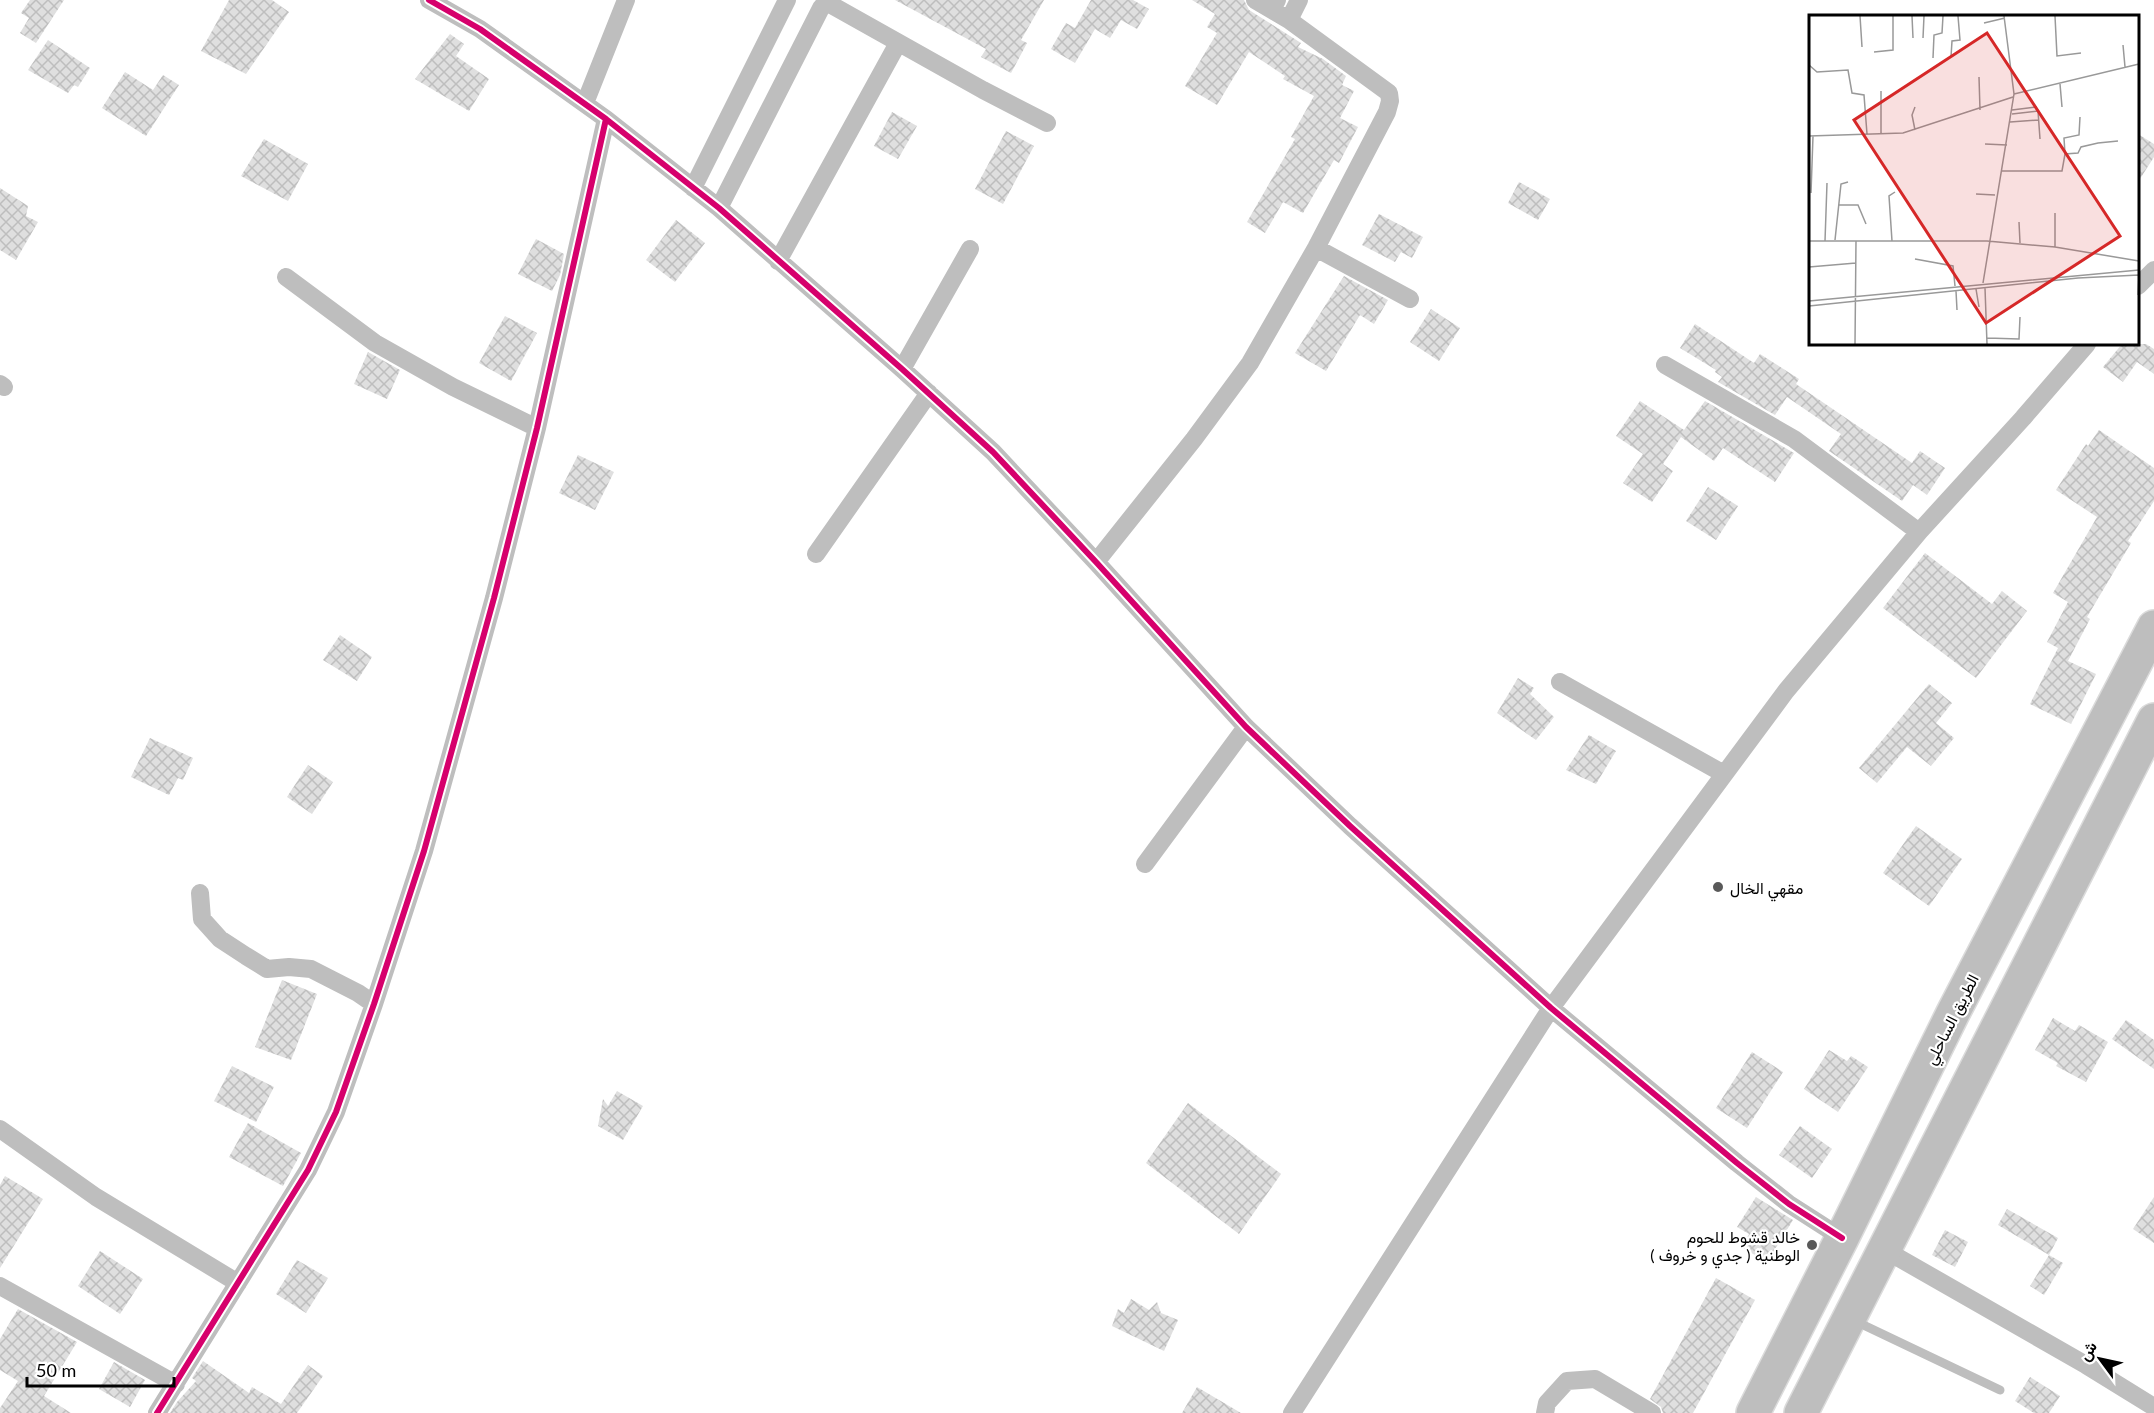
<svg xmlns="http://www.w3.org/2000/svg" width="2154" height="1413" viewBox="0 0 2154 1413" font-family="Lato,Vazirmatn,sans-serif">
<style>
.building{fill:url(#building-cross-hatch)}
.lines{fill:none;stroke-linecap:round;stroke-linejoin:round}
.highway-casing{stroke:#dbdbdb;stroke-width:36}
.lane{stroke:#bebebe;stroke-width:9}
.street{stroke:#bebebe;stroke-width:18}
.highway{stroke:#bebebe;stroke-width:33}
.cycleway-casing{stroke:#fff;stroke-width:10}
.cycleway{stroke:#d6006c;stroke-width:6}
.poi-dot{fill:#595959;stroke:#fff;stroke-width:2}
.labels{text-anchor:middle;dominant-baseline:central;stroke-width:4.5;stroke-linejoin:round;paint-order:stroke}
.poi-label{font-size:16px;fill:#000;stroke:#fff;text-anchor:start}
.street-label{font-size:16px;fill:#000;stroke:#fff}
.inset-road{fill:none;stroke:#999;stroke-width:1.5}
.view{fill:#d62828;fill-opacity:0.15;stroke:#d62828;stroke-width:3}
.inset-edge{fill:none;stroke:#000;stroke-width:3}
</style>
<defs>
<pattern id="building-cross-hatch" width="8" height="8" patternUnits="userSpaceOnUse" patternTransform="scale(1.5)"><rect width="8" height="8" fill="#dfdfdf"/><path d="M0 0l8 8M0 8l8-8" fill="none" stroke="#bebebe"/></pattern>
</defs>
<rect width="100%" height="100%" fill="#fff"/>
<!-- building -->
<path class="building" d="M30,0h34l-28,43 -16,-10 9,-15 -8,-5z
M229,0h43l17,12 -43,62 -45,-23z
M895,0h149l-23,40 6,3 -16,30 -30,-16 5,-8z
M1091,0h42l16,9 -12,20 -16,-9 -11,18 -15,-9 -20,34 -24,-14 15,-26 9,5z
M1192,0h52l5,10 52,33 -3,4 25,12 23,17 -4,9 12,6 -14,27 18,9 -19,36 -5,-3 -31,53 -20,-11 -18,31 -18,-11 48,-83 -4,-2 23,-41 -31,-17 2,-3 -36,-24 -32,53 -32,-19 32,-53 -10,-6 8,-13z
M450,34l14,10 -8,12 33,23 -20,32 -54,-32z
M48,40l42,28 -12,19 -4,-2 -6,8 -40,-23z
M125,72l28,18 10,-15 16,10 -33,51 -44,-28z
M892,112l25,14 -19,33 -24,-13z
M1006,131l28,15 -31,58 -28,-15z
M2138,134l16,10v13l-16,25z
M264,139l44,25 -20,37 -47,-25z
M1519,182l31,17 -12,21 -30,-17z
M0,188l28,18 -2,10 12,6 -22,38 -16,-10z
M1379,214l44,23 -11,21 -11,-6 -6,10 -33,-17z
M676,220l29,23 -30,39 -29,-22z
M536,239l28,15 -4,21 -8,16 -34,-17z
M1344,276l44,24 -14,24 -14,-9 -34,56 -31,-18z
M1431,309l29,19 -21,33 -29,-19z
M505,316l32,17 -26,48 -32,-18z
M1695,324l59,39 6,-9 39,25 -3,5 116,79 8,-12 25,17 -18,27 -14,-10 -11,16 -73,-50 12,-17 -54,-37 -12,18 -57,-33 4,-5 -7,-5 1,-2 -36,-22z
M2122,344h24l8,5v25l-17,-12 -14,20 -20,-15z
M368,352l32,18 -13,29 -33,-15z
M1640,401l44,29 21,-29 89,52 -19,29 -52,-34 -9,13 -33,-24 -18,27 10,7 -21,31 -29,-19 20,-29 -27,-18z
M2099,430l55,38v33l-26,40 3,2 -44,74 3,2 -22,42 28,13 -25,50 -41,-20 28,-56 -11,-6 21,-40 -15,-9 44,-76 -41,-27 30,-46 2,2z
M578,455l36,17 -19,38 -36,-17z
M1708,487l30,19 -22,34 -30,-19z
M1925,553l67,51 10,-13 25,20 -51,67 -93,-70z
M340,635l32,22 -15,24 -34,-21z
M1518,678l16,10 -4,6 24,23 -18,23 -39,-27z
M1929,684l23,19 -16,20 18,15 -23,28 -24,-19 -30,36 -18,-15z
M1589,735l27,16 -20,33 -30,-14z
M150,738l43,20 -10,22 -5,-2 -9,17 -38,-18z
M308,765l25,17 -21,32 -25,-17z
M1916,826l46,33 -33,47 -46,-33z
M282,980l35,14 -26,66 -36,-13z
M2053,1018l22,13 4,-6 29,17 -22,40 -30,-16 2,-3 -23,-13z
M2126,1020l28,20v29l-42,-30z
M1829,1050l18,11 4,-5 17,11 -30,45 -34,-23z
M1752,1052l31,20 -36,56 -31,-20z
M232,1066l42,21 -18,35 -42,-21z
M617,1091l26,15 -20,34 -25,-14 5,-27 5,7z
M1188,1103l93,71 -42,60 -93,-71z
M248,1123l53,30 -18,33 -54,-29z
M1800,1126l32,23 -20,29 -33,-23z
M5,1176l38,23 -43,69v-83z
M1756,1197l37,23 -26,42 -26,-15 8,-13 -12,-7z
M2154,1197v46l-21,-14z
M2007,1209l51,29 -9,17 -51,-30z
M1945,1230l23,12 -13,25 -23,-12z
M100,1251l43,28 -23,35 -42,-28z
M2049,1255l14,8 -19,32 -14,-9z
M297,1260l31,18 -22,35 -30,-19z
M1716,1278l39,22 -62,113h-30l-2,-6 -11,-8z
M1131,1299l18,11 8,-8 4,11 17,7 -14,31 -52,-25 6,-17 6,4z
M18,1309l59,33 -33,54 27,17h-71v-5l18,-27 -18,-11v-31z
M203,1361l46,32 3,-6 29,17 27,-39 15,11 -26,37h-127l7,-11 19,-21 -4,-3z
M114,1362l31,18 -15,27 -31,-18z
M2030,1377l30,19 -11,17h-15l-19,-12z
M1197,1387l44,26h-59z"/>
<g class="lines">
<defs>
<path id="highway" d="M1753,1413l89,-175 111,-225 201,-386
M1801,1413l353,-693"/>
</defs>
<!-- highway casing -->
<use href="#highway" class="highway-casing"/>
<!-- lane -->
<path class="lane" d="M1855,1321l145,69"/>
<!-- street -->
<path class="street" d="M429,0l51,29 126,90 113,89 183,161 91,83 103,110 150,165 104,99 201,182 186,155 52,41 53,34
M1255,0l17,10
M1289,20l10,-20
M585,103l41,-103
M693,188l94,-188
M719,208l102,-200 5,-6 157,88 64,33
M1316,248l94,51
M778,261l120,-218
M286,277l89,66 78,44 84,41
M2138,286l16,-16
M1665,365l129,74 125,93
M902,369l68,-120
M0,384l4,3
M816,554l113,-161
M1096,562l98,-123 56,-76 66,-115 71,-136 3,-11 -1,-8 -100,-73 -17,-10 5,-10
M1560,682l164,92
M1145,864l101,-137
M200,893l2,26 18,20 26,17 21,13 22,-2 22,2 47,24 16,11
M0,1129l96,68 142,86
M1885,1250l201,115 68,42
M0,1286l176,98
M157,1413l151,-243 28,-58 38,-108 50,-153 70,-253 43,-170 69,-309
M1292,1413l259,-405 235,-317 133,-159 104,-114 64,-74
M1545,1413l2,-10 20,-22 28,-2 57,34"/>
<!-- highway -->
<use href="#highway" class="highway"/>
<defs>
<path id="cycleway" d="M429,0l51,29 126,90 113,89 183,161 91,83 103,110 150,165 104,99 201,182 186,155 52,41 53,34
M157,1413l151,-243 28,-58 38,-108 50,-153 70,-253 43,-170 69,-309"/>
</defs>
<!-- cycleway casing -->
<use href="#cycleway" class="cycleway-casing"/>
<!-- cycleway -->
<use href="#cycleway" class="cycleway"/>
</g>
<!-- markers -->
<g class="poi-dot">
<circle cx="1718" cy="887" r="6"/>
<circle cx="1812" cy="1245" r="6"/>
</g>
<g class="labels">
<!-- poi labels -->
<g class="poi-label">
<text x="1730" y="887">مقهي الخال</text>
<text x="1800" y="1236" text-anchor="end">خالد قشوط للحوم<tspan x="1800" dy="18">الوطنية ( جدي و خروف )</tspan></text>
</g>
<!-- street labels -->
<g class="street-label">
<text transform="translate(1951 1019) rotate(-63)">الطريق الساحلي</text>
</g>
</g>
<!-- overview -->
<g transform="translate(1809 15)">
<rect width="330" height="330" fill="#fff"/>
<path class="inset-road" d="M51,1l2,31M103,1l1,22M246,1l2,40 24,-3M175,8l21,-5M114,23l1,-22M314,30l2,22M65,37l19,-2v-34M142,42l1,-16 8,-1 -2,-24M124,43l1,-23 8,-2 1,-17M0,50l8,7 31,-2 4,23 12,2 3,39M170,62l1,33M251,69l2,23M72,76v43M205,79l125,-30M106,92l-3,8 3,15M203,95l25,-3M203,99l26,-3 2,28M201,107l28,-2M0,121l94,-3 110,-36M176,129l22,1M256,139l-1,-16 15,-3 1,-18M193,156h60l3,-17 13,-1 3,-6 17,-4 20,-2M2,178l2,-57M167,179l19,1M30,190h19l8,19M210,207l1,21M26,225l6,-56 7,-2M0,226h178l68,6 84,14M16,226l2,-58M83,226l-3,-45 6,-4M246,232v-34M106,244l38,7 2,20M0,252l47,-4M174,268l31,-189 -10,-78M176,273l2,56M167,274l3,18M147,276l1,19M329,280l1,-20M0,286l330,-31M0,291l269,-28 61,-3M178,323l32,1 1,-22M46,329l1,-103"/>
<path class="view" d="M178,18l133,203 -134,87 -132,-203z"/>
<rect width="330" height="330" class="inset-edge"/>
</g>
<!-- north arrow -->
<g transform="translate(2100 1359) rotate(303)" stroke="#ffffff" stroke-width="4.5" paint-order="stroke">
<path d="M0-4.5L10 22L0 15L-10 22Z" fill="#000000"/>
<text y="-9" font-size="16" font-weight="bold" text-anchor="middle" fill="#000000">ش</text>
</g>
<!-- scale -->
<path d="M27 1377v9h147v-9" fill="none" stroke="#000000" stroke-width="3"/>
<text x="36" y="1377" font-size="18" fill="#000000" stroke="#ffffff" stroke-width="4.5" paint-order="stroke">50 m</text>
</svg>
